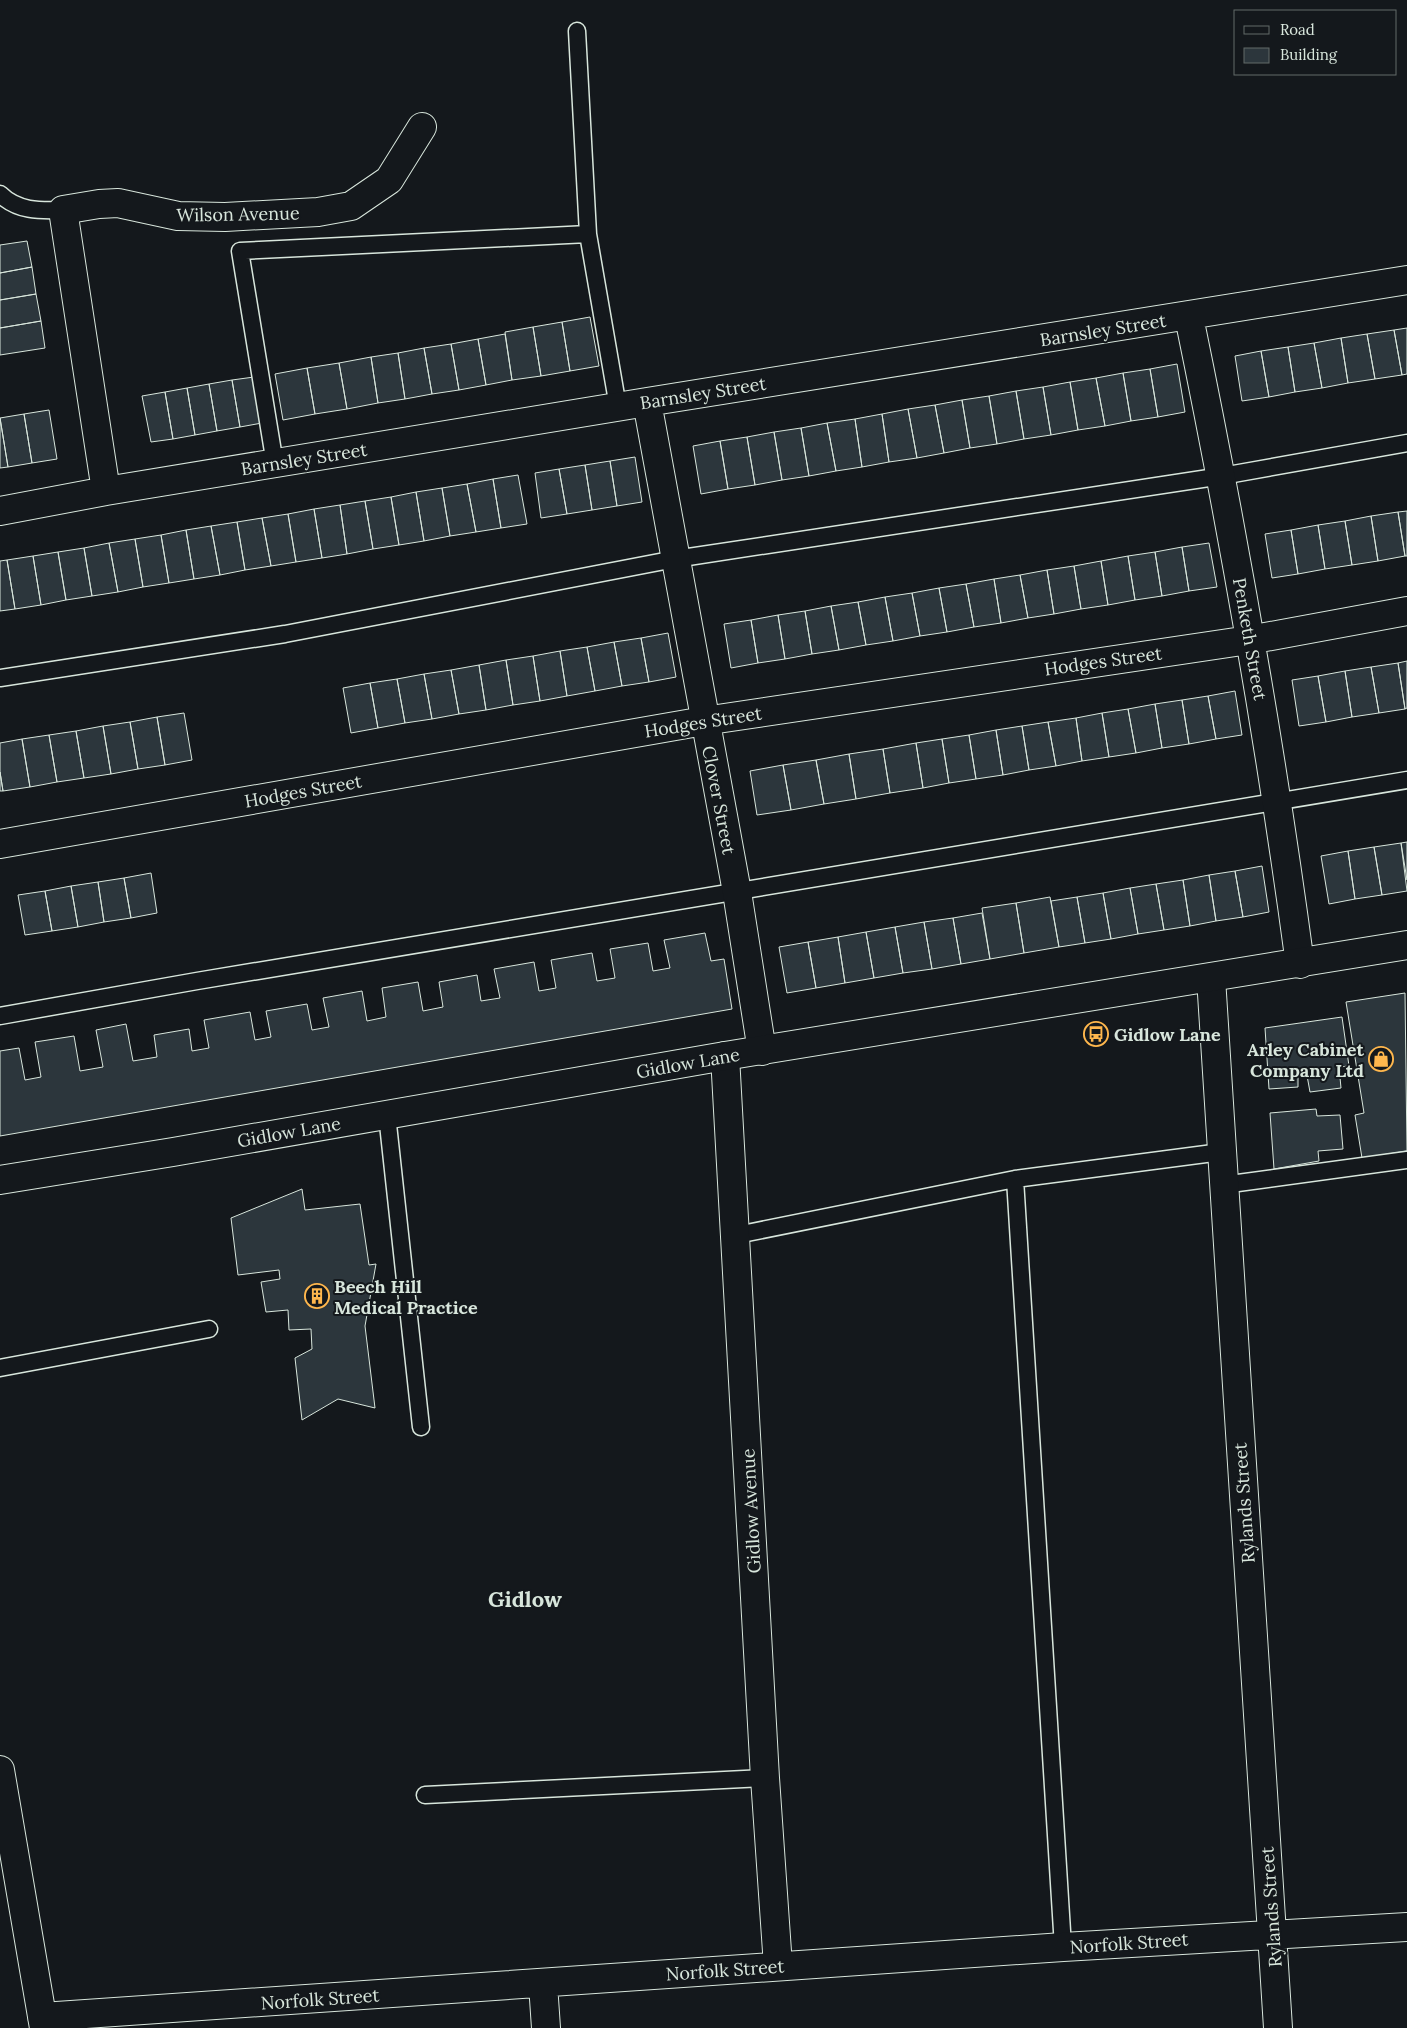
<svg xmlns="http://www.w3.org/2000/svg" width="1407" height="2028" viewBox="0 0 1407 2028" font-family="Lora,serif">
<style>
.building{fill:#2c363c;stroke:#d8e6dc}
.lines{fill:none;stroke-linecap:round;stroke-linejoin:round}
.lane-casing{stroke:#d8e6dc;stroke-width:19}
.street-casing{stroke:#d8e6dc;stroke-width:30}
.secondary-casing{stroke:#d8e6dc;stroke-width:30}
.lane{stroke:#14181c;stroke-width:16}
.street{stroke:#14181c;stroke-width:28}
.secondary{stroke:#14181c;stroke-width:28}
.labels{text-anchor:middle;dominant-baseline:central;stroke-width:4;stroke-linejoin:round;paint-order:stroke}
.street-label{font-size:18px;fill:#d8e6dc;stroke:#14181c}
.poi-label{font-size:18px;font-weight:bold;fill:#d8e6dc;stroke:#14181c;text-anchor:start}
.district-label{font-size:22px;font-weight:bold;fill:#d8e6dc;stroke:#14181c}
</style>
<rect width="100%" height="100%" fill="#14181c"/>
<!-- building -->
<path class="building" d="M27,241l5,26 -32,6v-28z
M32,267l4,27 -36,6v-27z
M36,294l5,27 -41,7v-28z
M590,317l9,49 -29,5 -8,-49z
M41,321l4,27 -45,7v-27z
M562,322l8,49 -29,5 -8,-49z
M533,327l8,49 -29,4 -7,-48z
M1407,328v46l-5,1 -8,-45z
M1394,330l8,45 -27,4 -8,-45z
M505,334l7,46 -26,5 -8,-46z
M1367,334l8,45 -27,4 -7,-45z
M1341,338l7,45 -26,5 -8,-45z
M478,339l8,46 -27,5 -8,-46z
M1314,343l8,45 -27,4 -7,-45z
M451,344l8,46 -27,4 -8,-46z
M1288,347l7,45 -26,5 -8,-46z
M424,348l8,46 -27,5 -7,-46z
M1261,351l8,46 -27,4 -7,-45z
M398,353l7,46 -27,4 -7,-46z
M371,357l7,46 -31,6 -8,-46z
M339,363l8,46 -32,5 -8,-46z
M1177,364l8,48 -27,5 -8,-48z
M307,368l8,46 -32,6 -8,-46z
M1150,369l8,48 -27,4 -8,-48z
M1123,373l8,48 -26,5 -9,-48z
M254,377l8,46 -22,4 -8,-47z
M1096,378l9,48 -27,4 -8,-48z
M232,380l8,47 -23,4 -8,-47z
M1070,382l8,48 -27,5 -8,-48z
M209,384l8,47 -22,4 -8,-47z
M1043,387l8,48 -27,4 -8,-48z
M187,388l8,47 -22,4 -8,-47z
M1016,391l8,48 -27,5 -8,-48z
M165,392l8,47 -22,3 -9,-46z
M989,396l8,48 -27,4 -8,-48z
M962,400l8,48 -26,5 -9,-48z
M935,405l9,48 -27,5 -9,-49z
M908,409l9,49 -28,4 -7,-48z
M49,410l8,49 -25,4 -8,-49z
M24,414l8,49 -24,4 -8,-49z
M882,414l7,48 -27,5 -7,-48z
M0,418l8,49 -8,1z
M855,419l7,48 -26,4 -9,-48z
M827,423l9,48 -27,5 -8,-48z
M801,428l8,48 -27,4 -8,-48z
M774,432l8,48 -27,5 -8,-48z
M747,437l8,48 -27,4 -8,-48z
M720,441l8,48 -27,5 -8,-48z
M635,457l7,45 -25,4 -7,-45z
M610,461l7,45 -25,4 -7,-45z
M585,465l7,45 -25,4 -8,-45z
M559,469l8,45 -26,4 -6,-45z
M518,475l9,49 -26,4 -8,-49z
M493,479l8,49 -25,4 -9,-48z
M467,484l9,48 -26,4 -8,-48z
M442,488l8,48 -26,5 -8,-49z
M416,492l8,49 -25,4 -8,-48z
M391,497l8,48 -26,4 -8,-48z
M365,501l8,48 -26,5 -7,-49z
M340,505l7,49 -25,4 -8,-49z
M314,509l8,49 -26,4 -8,-48z
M1407,511v45h-2l-7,-44z
M1398,512l7,44 -27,5 -7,-45z
M288,514l8,48 -25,4 -9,-48z
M1371,516l7,45 -26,4 -7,-44z
M262,518l9,48 -26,4 -8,-48z
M1345,521l7,44 -27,4 -7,-44z
M237,522l8,48 -25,5 -9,-49z
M1318,525l7,44 -27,5 -7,-44z
M211,526l9,49 -26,4 -8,-49z
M186,530l8,49 -25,4 -8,-48z
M1291,530l7,44 -26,4 -7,-44z
M161,535l8,48 -26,4 -8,-48z
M135,539l8,48 -25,5 -9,-49z
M109,543l9,49 -26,4 -8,-48z
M1209,543l8,44 -28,4 -7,-44z
M1182,547l7,44 -27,5 -7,-44z
M84,548l8,48 -26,4 -8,-48z
M58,552l8,48 -25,5 -8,-49z
M1155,552l7,44 -27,4 -7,-44z
M33,556l8,49 -26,4 -8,-49z
M1128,556l7,44 -27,5 -7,-44z
M7,560l8,49 -15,2v-50z
M1101,561l7,44 -27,4 -7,-43z
M1074,566l7,43 -27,5 -7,-44z
M1047,570l7,44 -26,4 -8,-43z
M1020,575l8,43 -27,5 -7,-44z
M994,579l7,44 -27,4 -8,-43z
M966,584l8,43 -27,5 -8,-44z
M939,588l8,44 -27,4 -8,-43z
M912,593l8,43 -27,5 -8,-44z
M885,597l8,44 -27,4 -8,-43z
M858,602l8,43 -27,5 -8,-44z
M831,606l8,44 -27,4 -7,-43z
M805,611l7,43 -27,5 -7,-44z
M778,615l7,44 -27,4 -7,-43z
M751,620l7,43 -27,5 -7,-44z
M668,633l8,44 -27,5 -8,-44z
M641,638l8,44 -27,4 -8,-44z
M614,642l8,44 -27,5 -8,-44z
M587,647l8,44 -28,5 -7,-45z
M560,651l7,45 -27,5 -7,-45z
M533,656l7,45 -27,4 -7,-45z
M506,660l7,45 -27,5 -7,-45z
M1407,661v47l-2,1 -7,-46z
M1398,663l7,46 -26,4 -8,-46z
M479,665l7,45 -27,4 -8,-44z
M1371,667l8,46 -27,4 -7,-46z
M451,670l8,44 -27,5 -8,-45z
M1345,671l7,46 -26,5 -8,-46z
M424,674l8,45 -27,4 -8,-44z
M1318,676l8,46 -27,4 -7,-46z
M397,679l8,44 -27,5 -8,-45z
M370,683l8,45 -27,5 -8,-45z
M1235,691l7,44 -26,4 -8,-43z
M1208,696l8,43 -27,5 -7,-44z
M1182,700l7,44 -27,4 -7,-44z
M1155,704l7,44 -26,5 -8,-44z
M1128,709l8,44 -27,4 -7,-44z
M184,713l8,47 -27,5 -8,-48z
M1102,713l7,44 -27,4 -6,-43z
M157,717l8,48 -27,4 -8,-47z
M1076,718l6,43 -26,5 -8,-44z
M130,722l8,47 -27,5 -8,-48z
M1048,722l8,44 -27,4 -7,-44z
M103,726l8,48 -27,4 -8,-47z
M1022,726l7,44 -26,5 -7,-45z
M996,730l7,45 -27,4 -7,-44z
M76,731l8,47 -27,4 -8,-47z
M49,735l8,47 -27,5 -8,-48z
M969,735l7,44 -27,4 -7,-44z
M22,739l8,48 -27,4 -3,-19v-29z
M942,739l7,44 -26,5 -7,-45z
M916,743l7,45 -33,5 -7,-44z
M883,749l7,44 -34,6 -7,-45z
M849,754l7,45 -32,5 -8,-44z
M816,760l8,44 -33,6 -8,-45z
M783,765l8,45 -34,5 -7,-44z
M0,772l3,19h-3z
M1407,842v38l-6,-37z
M1401,843l6,48 -25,4 -8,-48z
M1374,847l8,48 -27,4 -7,-48z
M1348,851l7,48 -26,5 -8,-48z
M1262,866l7,46 -26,5 -8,-46z
M1235,871l8,46 -27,4 -7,-46z
M151,873l6,40 -26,5 -7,-40z
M1209,875l7,46 -26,5 -7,-46z
M124,878l7,40 -27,4 -6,-40z
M1183,880l7,46 -26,4 -8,-46z
M98,882l6,40 -26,5 -7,-41z
M1156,884l8,46 -26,4 -8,-46z
M71,886l7,41 -26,4 -7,-40z
M1130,888l8,46 -27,5 -8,-46z
M45,891l7,40 -27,4 -7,-40z
M1103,893l8,46 -26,4 -8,-46z
M1050,897l9,50 -35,6 -8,-50z
M1077,897l8,46 -26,4 -8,-46z
M1016,903l8,50 -34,6 -8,-51z
M982,913l8,46 -29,5 -8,-46z
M953,918l8,46 -29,5 -8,-47z
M924,922l8,47 -29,4 -8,-46z
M895,927l8,46 -29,5 -8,-46z
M866,932l8,46 -29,5 -7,-46z
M705,933l6,28 13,-2 8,50 -732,127v-85l19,-3 6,32 16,-3 -6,-35 39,-6 6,35 23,-4 -7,-37 30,-6 7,37 24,-4 -3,-22 35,-6 3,22 17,-3 -5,-28 46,-8 5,28 16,-3 -5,-26 41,-7 5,26 17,-3 -6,-29 39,-7 5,30 19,-4 -4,-29 36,-6 5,29 20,-4 -4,-25 38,-7 4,26 19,-3 -6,-29 40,-7 5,29 17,-3 -5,-28 41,-7 5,28 18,-3 -5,-29 38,-6 5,28 17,-3 -6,-28z
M838,937l7,46 -29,5 -8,-46z
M808,942l8,46 -29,5 -8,-46z
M1405,993l2,158 -45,7 -7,-43 9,-2 -18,-111z
M1342,1017l7,49 -10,1 2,21 -31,4 -4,-22 -8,1v16l-29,2 -4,-61z
M1316,1109l1,7 23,-1 3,34 -25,2 1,10 -45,8 -4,-56z
M302,1189l3,21 55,-6 9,61 7,-1 -11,62 10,82 -37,-9 -36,21 -7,-62 17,-9 -1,-20 -22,1 -1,-20 -22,2 -5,-30 19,-3 -1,-9 -41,5 -7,-57z"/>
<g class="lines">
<defs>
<path id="lane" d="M577,31l11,203 30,173
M0,194c17,17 39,17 63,16
M275,464l-35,-213 348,-17
M0,678l285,-44 390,-75 547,-83 185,-33
M0,1016l197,-35 1210,-201
M387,1115l34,312
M1223,1185l184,-25
M737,1235l278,-56
M0,1368l209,-39
M425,1795l340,-17
M1063,1947l-48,-768 206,-27"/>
<path id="street" d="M1189,317c44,214 82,430 111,647
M647,402l90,490 25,159
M106,491l-43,-281 36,-6 19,-1 60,13 47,1 93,-5 33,-6 38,-26 33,-53
M0,511l106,-20 541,-89 760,-122
M0,844l704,-123 545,-81 158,-29
M1211,978l67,1050
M725,1056l40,722 13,188
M0,1770l44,258
M543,1984l3,44
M42,2017l1021,-70 344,-20"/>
<path id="secondary" d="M0,1180l173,-28 552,-96 682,-111"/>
</defs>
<!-- lane casing -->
<use href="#lane" class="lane-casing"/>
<!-- street casing -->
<use href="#street" class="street-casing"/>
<!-- secondary casing -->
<use href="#secondary" class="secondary-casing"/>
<!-- lane -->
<use href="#lane" class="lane"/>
<!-- street -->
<use href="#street" class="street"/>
<!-- secondary -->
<use href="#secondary" class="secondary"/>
</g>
<!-- icons -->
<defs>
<symbol id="bus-ring" viewBox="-11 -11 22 22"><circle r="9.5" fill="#14181c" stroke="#ffb74d" stroke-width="1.5"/><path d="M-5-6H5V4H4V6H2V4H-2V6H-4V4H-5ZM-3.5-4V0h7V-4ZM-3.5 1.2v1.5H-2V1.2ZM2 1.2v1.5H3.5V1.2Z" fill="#ffb74d"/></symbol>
<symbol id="shop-ring" viewBox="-11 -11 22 22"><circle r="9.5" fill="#14181c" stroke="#ffb74d" stroke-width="1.5"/><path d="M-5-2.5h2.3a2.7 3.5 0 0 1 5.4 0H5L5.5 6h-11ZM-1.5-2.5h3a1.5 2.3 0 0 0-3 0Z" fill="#ffb74d"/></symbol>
<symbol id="building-ring" viewBox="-11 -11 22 22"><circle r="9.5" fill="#14181c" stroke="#ffb74d" stroke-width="1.5"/><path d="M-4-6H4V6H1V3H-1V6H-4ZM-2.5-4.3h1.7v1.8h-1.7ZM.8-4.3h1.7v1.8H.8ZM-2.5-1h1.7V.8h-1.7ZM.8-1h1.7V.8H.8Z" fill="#ffb74d"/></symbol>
</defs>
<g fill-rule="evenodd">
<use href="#bus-ring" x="1082" y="1020" width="28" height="28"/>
<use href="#shop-ring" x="1367" y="1045" width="28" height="28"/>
<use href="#building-ring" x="303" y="1282" width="28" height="28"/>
</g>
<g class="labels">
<!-- street labels -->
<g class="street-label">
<text transform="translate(238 214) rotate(-1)">Wilson Avenue</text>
<text transform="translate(1103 330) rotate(-9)">Barnsley Street</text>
<text transform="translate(703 393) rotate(-9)">Barnsley Street</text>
<text transform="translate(304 459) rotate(-9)">Barnsley Street</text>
<text transform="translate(1250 639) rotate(80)">Penketh Street</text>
<text transform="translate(1103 661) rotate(-8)">Hodges Street</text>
<text transform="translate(703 722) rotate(-9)">Hodges Street</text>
<text transform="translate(303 791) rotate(-10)">Hodges Street</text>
<text transform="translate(719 800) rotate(79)">Clover Street</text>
<text transform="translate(688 1063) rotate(-10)">Gidlow Lane</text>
<text transform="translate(289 1132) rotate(-10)">Gidlow Lane</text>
<text transform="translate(1244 1503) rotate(-94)">Rylands Street</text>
<text transform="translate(751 1511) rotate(-93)">Gidlow Avenue</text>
<text transform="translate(1271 1907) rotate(-94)">Rylands Street</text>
<text transform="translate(1129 1943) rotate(-4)">Norfolk Street</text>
<text transform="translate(725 1970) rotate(-4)">Norfolk Street</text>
<text transform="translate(320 1999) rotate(-4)">Norfolk Street</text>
</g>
<!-- poi labels -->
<g class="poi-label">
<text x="1114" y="1034">Gidlow Lane</text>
<text x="1364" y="1049" text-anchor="end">Arley Cabinet<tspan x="1364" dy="21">Company Ltd</tspan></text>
<text x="334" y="1286">Beech Hill<tspan x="334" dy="21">Medical Practice</tspan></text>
</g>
<!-- district labels -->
<g class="district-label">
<text x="525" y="1599">Gidlow</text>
</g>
</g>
<!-- legend -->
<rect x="1234" y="10" width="162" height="65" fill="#14181c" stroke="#626a69"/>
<rect x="1244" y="26" width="25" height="8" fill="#14181c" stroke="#626a69"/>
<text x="1280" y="35" font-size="15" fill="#d8e6dc">Road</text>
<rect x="1244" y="48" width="25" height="15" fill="#2c363c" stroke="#626a69"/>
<text x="1280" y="60" font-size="15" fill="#d8e6dc">Building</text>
</svg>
